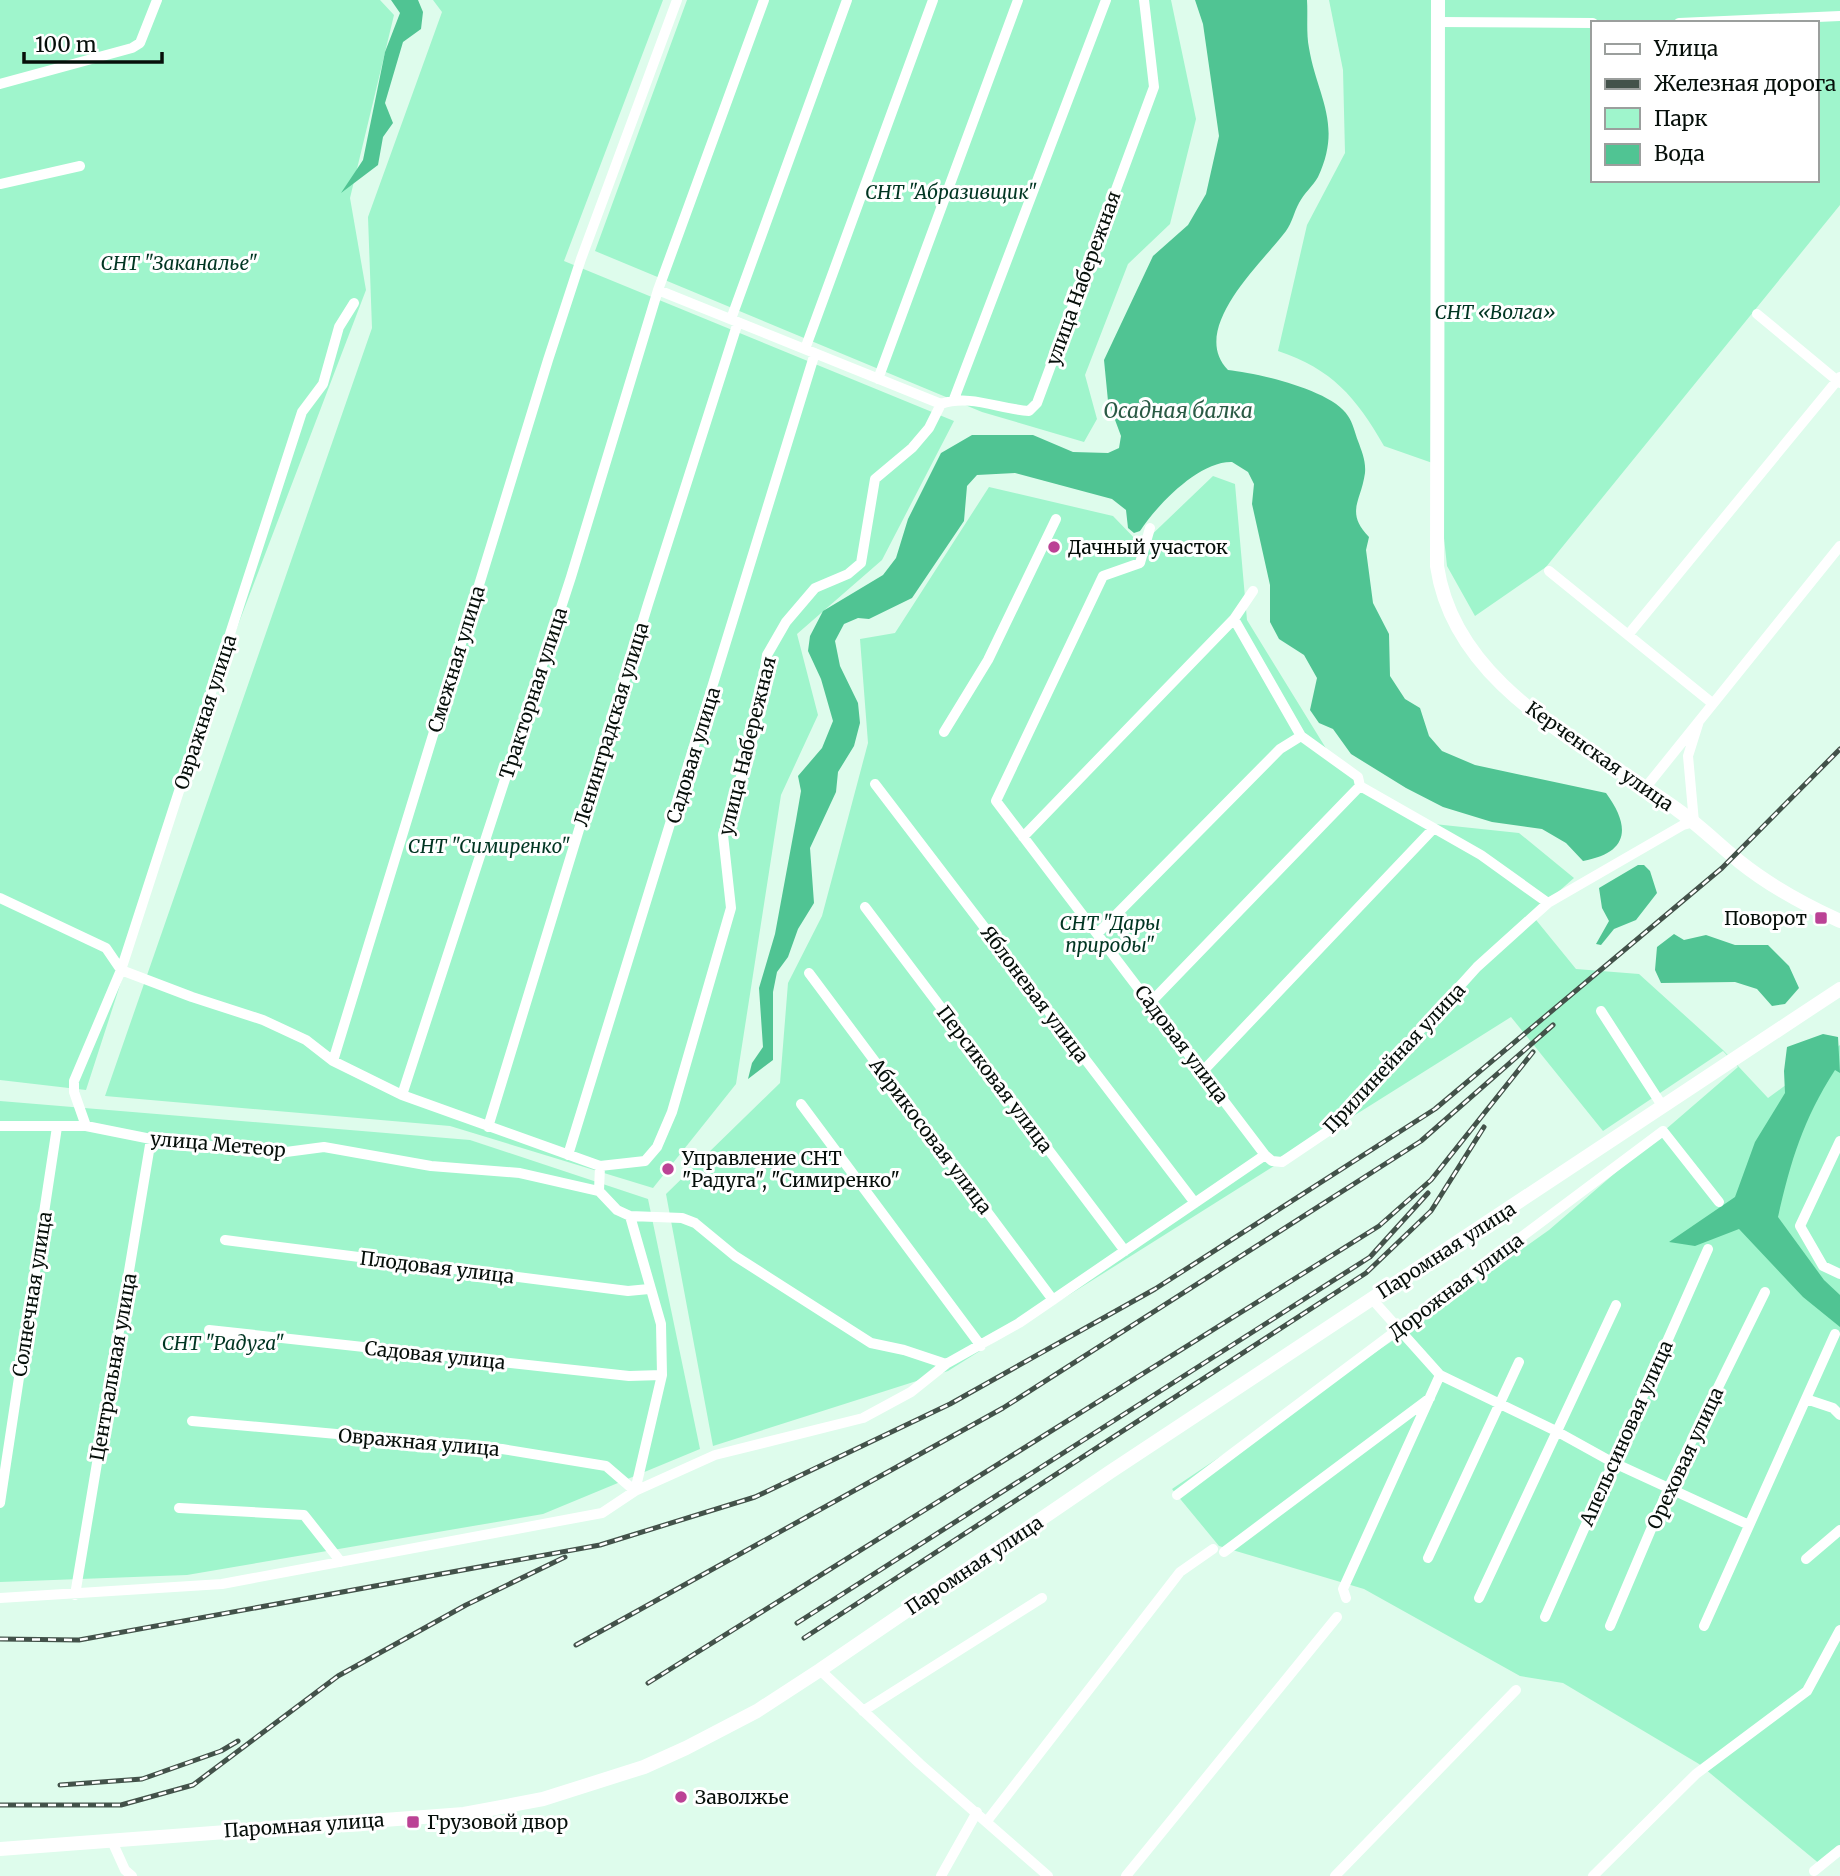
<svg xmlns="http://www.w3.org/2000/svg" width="1840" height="1876" viewBox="0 0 1840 1876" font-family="Merriweather,serif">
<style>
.green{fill:#9ff5cc;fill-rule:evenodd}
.water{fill:#50c493}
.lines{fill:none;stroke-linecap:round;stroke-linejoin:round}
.street{stroke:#fff;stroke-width:10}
.secondary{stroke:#fff;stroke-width:14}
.rail-casing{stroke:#43524a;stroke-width:5}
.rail{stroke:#fff;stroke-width:2.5;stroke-dasharray:8;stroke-linecap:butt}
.poi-dot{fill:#bb4295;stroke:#fff;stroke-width:2.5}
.labels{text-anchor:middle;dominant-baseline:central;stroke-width:6;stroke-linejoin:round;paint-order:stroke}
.park-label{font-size:19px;font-style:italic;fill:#003522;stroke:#fff}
.street-label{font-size:19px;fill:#060f0a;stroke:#fff}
.poi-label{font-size:19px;fill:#060f0a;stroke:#fff;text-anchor:start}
.water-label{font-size:21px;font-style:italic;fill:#2b5a45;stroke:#fff}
</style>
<rect width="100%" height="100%" fill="#defcec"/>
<!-- green -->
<path class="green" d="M0,0h380l14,15 -44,183 16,92 -136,356 -144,444 -86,-10z
M433,0h230l-99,261 390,160 -72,139 -85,74 21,81 -37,80 -45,289 -83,104 -203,-62 -345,-30 267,-768 -4,-111 74,-205z
M687,0h484l25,119 -26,105 -42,40 -43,111 12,44 -13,23 -102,-30 -387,-161z
M1329,0h511v205l-294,362 -71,49 -28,-50 -7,-65 1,-35 -57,-20c-28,-49 -52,-77 -106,-95l29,-126 38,-72 -2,-83zM1593,23h224v157h-224z
M1213,476l22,8 12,136 80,130 35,34 72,40 85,9 55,45 -42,37 44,54 63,5 84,76 45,48 72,-53v808l-19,12 -122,-101 -136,-81 -43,-7 -156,-87 -145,-43 -47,-57 220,-148 157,-111 189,-163 -15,-16 -120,80 -92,-114 -563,354 -235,75 -47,-252 114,-111 8,-100 34,-67 46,-173 -8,-104 35,-6 94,-146 124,29 28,29z
M0,1101l470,39 178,59 52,250 -157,65 -356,61 -187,7z"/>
<!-- water -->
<path class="water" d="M391,0h27l5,12 -2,17 -18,13 -18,61 8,20 -10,14 -5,28 -37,28 22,-33 22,-108 15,-39z
M1195,0h112c1,16 -1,33 2,48 8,48 34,76 9,129 -5,9 -14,16 -19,26 -5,9 -7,20 -13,28 -24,32 -98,98 -58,139 29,3 104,20 120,46 5,7 7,17 10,25 4,11 8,20 7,32 -4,29 -20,39 4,64l-3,13 7,53 16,31 1,42 15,23 15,9 9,28 13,15 33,14 131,28c25,34 23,60 -23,68l-17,-18 -24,-14 -50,-7 -49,-15 -37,-19 -55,-34 -18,-25 -14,-6 -9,-13 7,-32 -13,-23 -25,-16 -9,-17v-37l-18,-81 2,-20 -6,-12 -16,-10c-33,-1 -75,43 -92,69l-6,2 -6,-5 -2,-18 -14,-11 -97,-26 -38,2 -10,11 -3,35 -52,77 -43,21 -11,-1 -14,6 -9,17 5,25 18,37 2,20 -6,23 -16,26 -2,20 -26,56 4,55 -16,26 -10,28 -11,15 -4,20v68l-25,19 4,-16 11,-16 -4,-59 16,-54 21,-114 5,-29 -3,-15 24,-28 11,-27 -12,-42 -13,-28 2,-15 13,-25 60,-36 13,-17 12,-39 33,-66 31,-18h61l40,17 35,1 11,-5 2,-12 -13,-35 -4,-41 49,-104 35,-31 18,-31 13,-58 -16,-112z
M1638,865h6l6,6 7,22 -21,27 -22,9 -13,16 -5,-1 13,-23 -7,-13 -3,-20z
M1674,934l10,6 22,-5 29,10h33l21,21 10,22 -14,16 -13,2 -15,-17 -22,-7 -74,1 -6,-13 2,-23z
M1823,1034l15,3 2,36 -5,-3c-32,50 -44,90 -57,147l46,63 16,15v32l-37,-30 -64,-68 -44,17 -26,-4 66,-45 20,-55 30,-49 -1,-22 3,-24z"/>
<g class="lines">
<!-- street -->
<path class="street" d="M1438,22l155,1
M1679,23l161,-7
M0,84l132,-36 8,-5 17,-43
M0,184l80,-18
M658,290l283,114
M1757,314l83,69
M731,319l116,-319
M805,349l128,-349
M878,379l140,-379
M954,399l152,-399
M1150,528l-10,35 -37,13 -107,225 269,354
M1549,571l163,132
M1234,619l67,117 57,41 2,9 121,69 67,48
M1628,635l212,-258
M944,732l44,-72 68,-141
M875,784l320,419
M1646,787l194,-241
M1023,837l211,-218 19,-28
M0,898l106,50 15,22 71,27 71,23 43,20 27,21 69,34 198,71 45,-5 12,-14 15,-35 59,-204 -8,-73 32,-104 12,-76 19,-33 29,-34 33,-14 13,-11 14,-84 37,-31 17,-20 12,-24c29,-10 58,5 88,7l8,-8 117,-316 -10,-87
M865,907l260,344
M1097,934l183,-185 21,-13
M809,973l244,327
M1150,1003l210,-217
M1601,1011l62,96
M333,1061l215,-701 33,-101 96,-259
M1203,1071l230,-242
M402,1095l169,-518 87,-287 106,-290
M801,1104l180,242
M0,1126h86l65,13 85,10 50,3 38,-5 107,19 89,7 79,18
M86,1126l-12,-34v-11l47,-111 181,-558 21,-28 16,-57 15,-24
M488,1127l160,-523 90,-282
M1840,1141l-40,85 23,40 17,8
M568,1155l247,-802
M630,1216l52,2 13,5 40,33 136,87 33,7 42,14
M225,1240l403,51 21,-2
M1372,1299l68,76 116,56 56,31 137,63
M209,1330l420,46 33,-1
M1806,1399l27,9 7,7
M192,1421l310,28 104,17 29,25 80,-36 148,-37 48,-26 35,-28 73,-41 246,-168 7,6 10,1 49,-33 146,-162 71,-64 135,-78 11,-3 -6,-66 11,-35
M1177,1495l486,-364 56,71
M0,1503l57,-376
M179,1508l125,7 37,47
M1224,1552l206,-154
M1428,1558l91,-196
M1806,1559l34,-29
M75,1595l76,-456
M0,1598l222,-14 380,-71 33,-22 27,-116 -1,-51 -31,-108 -13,-6 -18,-19 1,-25
M1346,1598l-3,-9 97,-214
M1479,1598l137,-293
M1545,1617l163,-368
M1610,1626l59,-139 96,-195
M1704,1626l131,-292
M820,1670l100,94 128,112
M863,1711l179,-113
M987,1821l193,-249 33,-23
M111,1839l14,31 7,6
M1814,1871l26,-21
M941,1876l36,-64
M1126,1876l211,-259
M1335,1876l181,-186
M1593,1876l103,-102 111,-83 33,-61"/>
<!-- secondary -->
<path class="secondary" d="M1438,0l-1,566c18,123 152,179 242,245 21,15 40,34 61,51 30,24 65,43 100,59
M0,1849l464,-35 79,-15 101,-32 42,-19 71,-37 63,-41 290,-198 730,-483"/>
<defs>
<path id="rail" d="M797,1623l573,-366 58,-64
M804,1638l562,-365 65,-62 53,-84
M0,1639l79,1 521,-95 155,-48 195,-93 205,-115 280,-180 287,-241 118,-119
M576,1645l427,-237 418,-267 132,-116
M648,1683l731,-457 52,-46 102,-128
M60,1785l82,-6 79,-28 17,-10
M0,1805h121l72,-20 145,-109 128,-71 99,-48"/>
</defs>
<!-- rail casing -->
<use href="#rail" class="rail-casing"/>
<!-- rail -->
<use href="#rail" class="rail"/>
</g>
<!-- markers -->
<g class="poi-dot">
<circle cx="1054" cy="547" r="7"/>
<rect x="1814" y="911" width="14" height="14" rx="3.5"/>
<circle cx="668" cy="1169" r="7"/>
<circle cx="681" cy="1797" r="7"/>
<rect x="406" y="1815" width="14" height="14" rx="3.5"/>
</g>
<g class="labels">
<!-- park labels -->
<g class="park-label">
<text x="951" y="192">СНТ "Абразивщик"</text>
<text x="179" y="263">СНТ "Заканалье"</text>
<text x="1495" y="312">СНТ «Волга»</text>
<text x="489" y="846">СНТ "Симиренко"</text>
<text x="1110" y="923">СНТ "Дары<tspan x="1110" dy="22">природы"</tspan></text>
<text x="223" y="1343">СНТ "Радуга"</text>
</g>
<!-- street labels -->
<g class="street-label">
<text transform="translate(1083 278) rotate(-70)">улица Набережная</text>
<text transform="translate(456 659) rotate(-73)">Смежная улица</text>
<text transform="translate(533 693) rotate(-72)">Тракторная улица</text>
<text transform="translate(205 712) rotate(-72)">Овражная улица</text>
<text transform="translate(611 724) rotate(-73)">Ленинградская улица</text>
<text transform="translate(747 746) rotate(-76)">улица Набережная</text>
<text transform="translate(693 755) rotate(-73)">Садовая улица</text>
<text transform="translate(1600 756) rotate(35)">Керченская улица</text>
<text transform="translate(1035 994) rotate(53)">Яблоневая улица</text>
<text transform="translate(1182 1044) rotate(53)">Садовая улица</text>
<text transform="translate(1394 1058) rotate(-47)">Прилинейная улица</text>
<text transform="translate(995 1079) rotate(53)">Персиковая улица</text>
<text transform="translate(931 1136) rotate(53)">Абрикосовая улица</text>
<text transform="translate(218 1144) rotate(5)">улица Метеор</text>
<text transform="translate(1446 1250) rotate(-33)">Паромная улица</text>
<text transform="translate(437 1267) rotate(7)">Плодовая улица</text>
<text transform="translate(1456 1286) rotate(-37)">Дорожная улица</text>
<text transform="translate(32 1294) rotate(-81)">Солнечная улица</text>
<text transform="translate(435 1355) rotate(6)">Садовая улица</text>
<text transform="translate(113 1367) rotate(-80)">Центральная улица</text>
<text transform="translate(1626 1433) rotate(-66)">Апельсиновая улица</text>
<text transform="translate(419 1442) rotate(5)">Овражная улица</text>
<text transform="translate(1685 1458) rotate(-65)">Ореховая улица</text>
<text transform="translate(974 1565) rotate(-34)">Паромная улица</text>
<text transform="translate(304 1825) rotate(-4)">Паромная улица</text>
</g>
<!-- poi labels -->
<g class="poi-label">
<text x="1068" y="547">Дачный участок</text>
<text x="1807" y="918" text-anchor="end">Поворот</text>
<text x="682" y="1158">Управление СНТ<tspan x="682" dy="22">"Радуга", "Симиренко"</tspan></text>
<text x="695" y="1797">Заволжье</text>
<text x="427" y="1822">Грузовой двор</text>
</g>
<!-- water labels -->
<g class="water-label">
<text x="1178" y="410">Осадная балка</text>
</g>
</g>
<!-- legend -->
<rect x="1591" y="21" width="228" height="161" fill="#ffffff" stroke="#9b9f9d" stroke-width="2"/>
<rect x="1605" y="44" width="35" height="10" fill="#ffffff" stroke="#9b9f9d" stroke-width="2"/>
<text x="1654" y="56" font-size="21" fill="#060f0a">Улица</text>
<rect x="1605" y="79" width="35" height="10" fill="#43524a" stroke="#9b9f9d" stroke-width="2"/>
<text x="1654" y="91" font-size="21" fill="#060f0a">Железная дорога</text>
<rect x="1605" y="108" width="35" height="21" fill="#9ff5cc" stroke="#9b9f9d" stroke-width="2"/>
<text x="1654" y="126" font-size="21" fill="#060f0a">Парк</text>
<rect x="1605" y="144" width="35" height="21" fill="#50c493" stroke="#9b9f9d" stroke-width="2"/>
<text x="1654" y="161" font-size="21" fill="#060f0a">Вода</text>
<!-- scale -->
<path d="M24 52v10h138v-10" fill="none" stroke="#060f0a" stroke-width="3.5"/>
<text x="35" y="52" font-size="21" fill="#060f0a" stroke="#ffffff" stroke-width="5" paint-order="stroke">100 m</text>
</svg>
